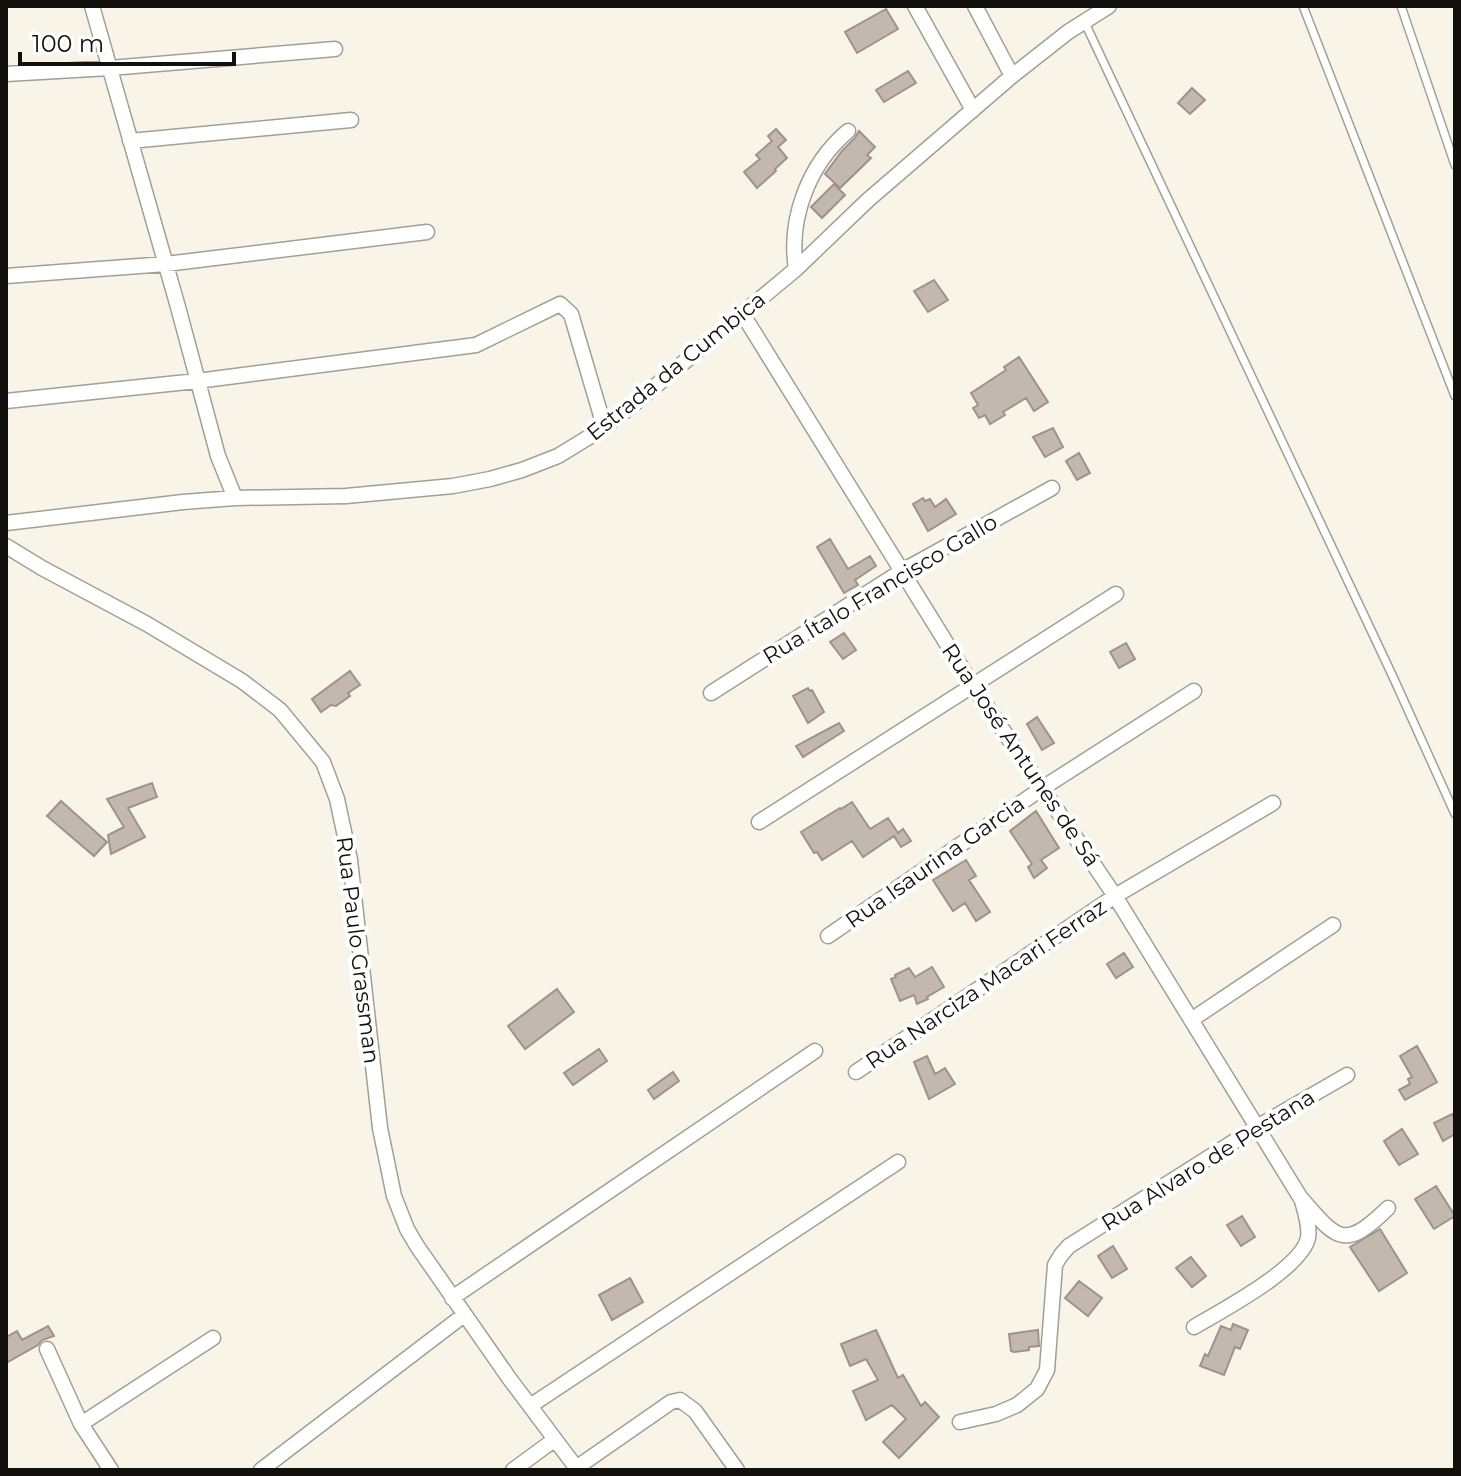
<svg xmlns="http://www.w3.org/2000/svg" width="1461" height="1476" viewBox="0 0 1461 1476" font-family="Montserrat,sans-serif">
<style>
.building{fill:#c3b8b0;stroke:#9d938c;stroke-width:2}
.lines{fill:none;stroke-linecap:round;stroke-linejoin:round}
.lane-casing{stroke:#a49f94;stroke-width:10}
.street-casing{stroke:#a49f94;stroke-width:17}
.lane{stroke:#fff;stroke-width:7}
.street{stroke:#fff;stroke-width:14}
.labels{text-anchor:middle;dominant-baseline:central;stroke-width:8;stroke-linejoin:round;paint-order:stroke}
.street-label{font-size:22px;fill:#11100c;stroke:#fff}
</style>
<rect width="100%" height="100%" fill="#f9f4e8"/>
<!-- building -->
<path class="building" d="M886,9l12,20 -41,24 -12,-21z
M908,71l8,12 -32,19 -8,-12z
M1192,88l13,12 -15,14 -12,-11z
M776,129l10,11 -8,7 9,11 -12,11 1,2 -19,17 -13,-16 16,-13 -4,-4 16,-14 -4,-5z
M859,131l16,16 -8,8 4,3 -31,30 -15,-14 17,-23 13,-13z
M834,184l11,11 -23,23 -11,-11z
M934,280l14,20 -20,12 -14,-21z
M1019,357l29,45 -14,9 -8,-13 -23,14 2,3 -15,9 -5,-9 -6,3 -6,-10 5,-3 -7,-12 35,-23 -2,-3z
M1053,428l10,19 -18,10 -12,-20z
M1079,453l11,20 -13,7 -11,-19z
M923,498l2,3 5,-2 5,8 11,-8 10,15 -28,17 -15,-27z
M830,539l18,30 22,-13 6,10 -21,14 3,5 -14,8 -27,-46z
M844,633l12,17 -13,9 -13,-17z
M1126,643l9,16 -16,9 -9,-16z
M350,671l10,14 -12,8 2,3 -14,10 -5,-1 -10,7 -9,-13z
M808,688l2,3 2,-1 12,22 -16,11 -15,-27z
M1037,717l17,26 -12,7 -15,-26z
M839,723l5,8 -41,26 -7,-11z
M152,783l5,14 -29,11 17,29 -34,17 -3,-19 16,-8 -17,-28z
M61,801l46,41 -13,14 -47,-40z
M852,802l18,27 18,-11 10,15 5,-4 8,12 -10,6 -7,-11 -31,21 -11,-16 -30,19 -5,-8 -3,1 -13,-21 39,-24 1,1z
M1036,811l23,37 -18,12 6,8 -13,10 -6,-11 4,-3 -22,-33z
M966,860l10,16 -7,4 21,32 -14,9 -11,-18 -12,8 -20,-31z
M1124,953l9,14 -17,11 -9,-14z
M932,967l12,20 -17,10 1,2 -11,5 -3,-9 -14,6 -9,-22 5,-2 -1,-2 14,-7 6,9z
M557,989l17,23 -49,37 -17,-23z
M1417,1046l20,36 -32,18 -6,-10 11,-6 -2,-5 4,-2 -12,-21z
M599,1049l8,12 -34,24 -9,-12z
M927,1056l8,18 10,-6 10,16 -26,15 -15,-37z
M673,1072l6,9 -25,18 -6,-9z
M1452,1114l3,6v14l-12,7 -9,-18z
M1402,1129l16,25 -19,11 -15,-24z
M1436,1186l19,30 -21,13 -19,-30z
M1242,1216l13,21 -14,9 -14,-21z
M1380,1229l27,44 -28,18 -29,-44z
M1113,1246l14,23 -15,9 -14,-22z
M1191,1257l15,19 -14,11 -16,-19z
M630,1278l13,24 -31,18 -13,-25z
M1079,1281l23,17 -14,18 -23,-18z
M1233,1324l15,6 -8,19 -5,-2 -11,28 -24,-9 5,-12 3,2 13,-30 10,4z
M48,1326l6,10 -12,4 -4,5 -32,18v-26l11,-6 5,9z
M876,1330l22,48 5,-3 18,31 4,-4 14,15 -40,41 -16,-16 23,-23 -14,-14 -26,15 -13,-29 25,-11 -12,-21 -16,7 -9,-22z
M1038,1330l1,16 -10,1v3l-15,2 -3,-1 -2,-17z"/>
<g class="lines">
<defs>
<path id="lane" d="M1303,6l152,390
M1401,6l54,159
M1085,23l309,656 61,135"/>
<path id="street" d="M92,6l86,301 40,149 17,42
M915,6l58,104
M975,6l37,70
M6,74l104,-6 225,-19
M130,141l221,-21
M796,269c-8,-51 13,-105 52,-138
M6,276l160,-12 261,-32
M742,313l231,373 142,210 185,301c37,42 43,55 88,11
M6,401l191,-20 279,-36 84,-41 11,10 33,112
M6,523l177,-21 52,-4 111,-2 107,-10 37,-7 32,-9 36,-14 31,-19 40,-29 167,-139 72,-69 144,-124 56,-44 41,-26
M6,546l36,22 105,56 95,57 38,29 43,52 14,37 13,61 30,268 14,68 13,33 10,17 92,132 69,92
M711,693l191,-122 150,-83
M759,822l357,-228
M828,936l213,-147 153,-98
M1191,1020l142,-95
M856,1072l259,-176 158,-93
M452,1298l363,-247
M1194,1327c27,-16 107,-58 114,-89 2,-12 -3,-26 -6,-37
M47,1349l34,75 132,-86
M530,1406l368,-244
M960,1422l36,-8 21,-9 20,-16 10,-19 8,-105 6,-10 8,-9 188,-119 90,-52
M81,1424l30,46
M576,1468l95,-66 9,-2 15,11 42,59
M261,1470l203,-155
M513,1470l41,-30"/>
</defs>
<!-- lane casing -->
<use href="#lane" class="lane-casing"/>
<!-- street casing -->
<use href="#street" class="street-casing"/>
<!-- lane -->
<use href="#lane" class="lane"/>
<!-- street -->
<use href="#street" class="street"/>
</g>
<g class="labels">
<!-- street labels -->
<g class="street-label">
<text transform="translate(676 366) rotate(-39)">Estrada da Cumbica</text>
<text transform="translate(880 589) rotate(-31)">Rua Ítalo Francisco Gallo</text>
<text transform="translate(1021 755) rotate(56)">Rua José Antunes de Sá</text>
<text transform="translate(935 862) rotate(-35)">Rua Isaurina Garcia</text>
<text transform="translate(358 950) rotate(83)">Rua Paulo Grassman</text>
<text transform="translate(986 984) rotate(-34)">Rua Narciza Macari Ferraz</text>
<text transform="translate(1208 1160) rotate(-32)">Rua Alvaro de Pestana</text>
</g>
</g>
<!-- border -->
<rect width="1461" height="1476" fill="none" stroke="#11100c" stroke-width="16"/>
<!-- scale -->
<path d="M20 52v12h214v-12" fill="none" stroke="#11100c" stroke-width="4"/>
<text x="32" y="52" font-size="24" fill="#11100c" stroke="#ffffff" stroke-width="6" paint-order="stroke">100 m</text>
</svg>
